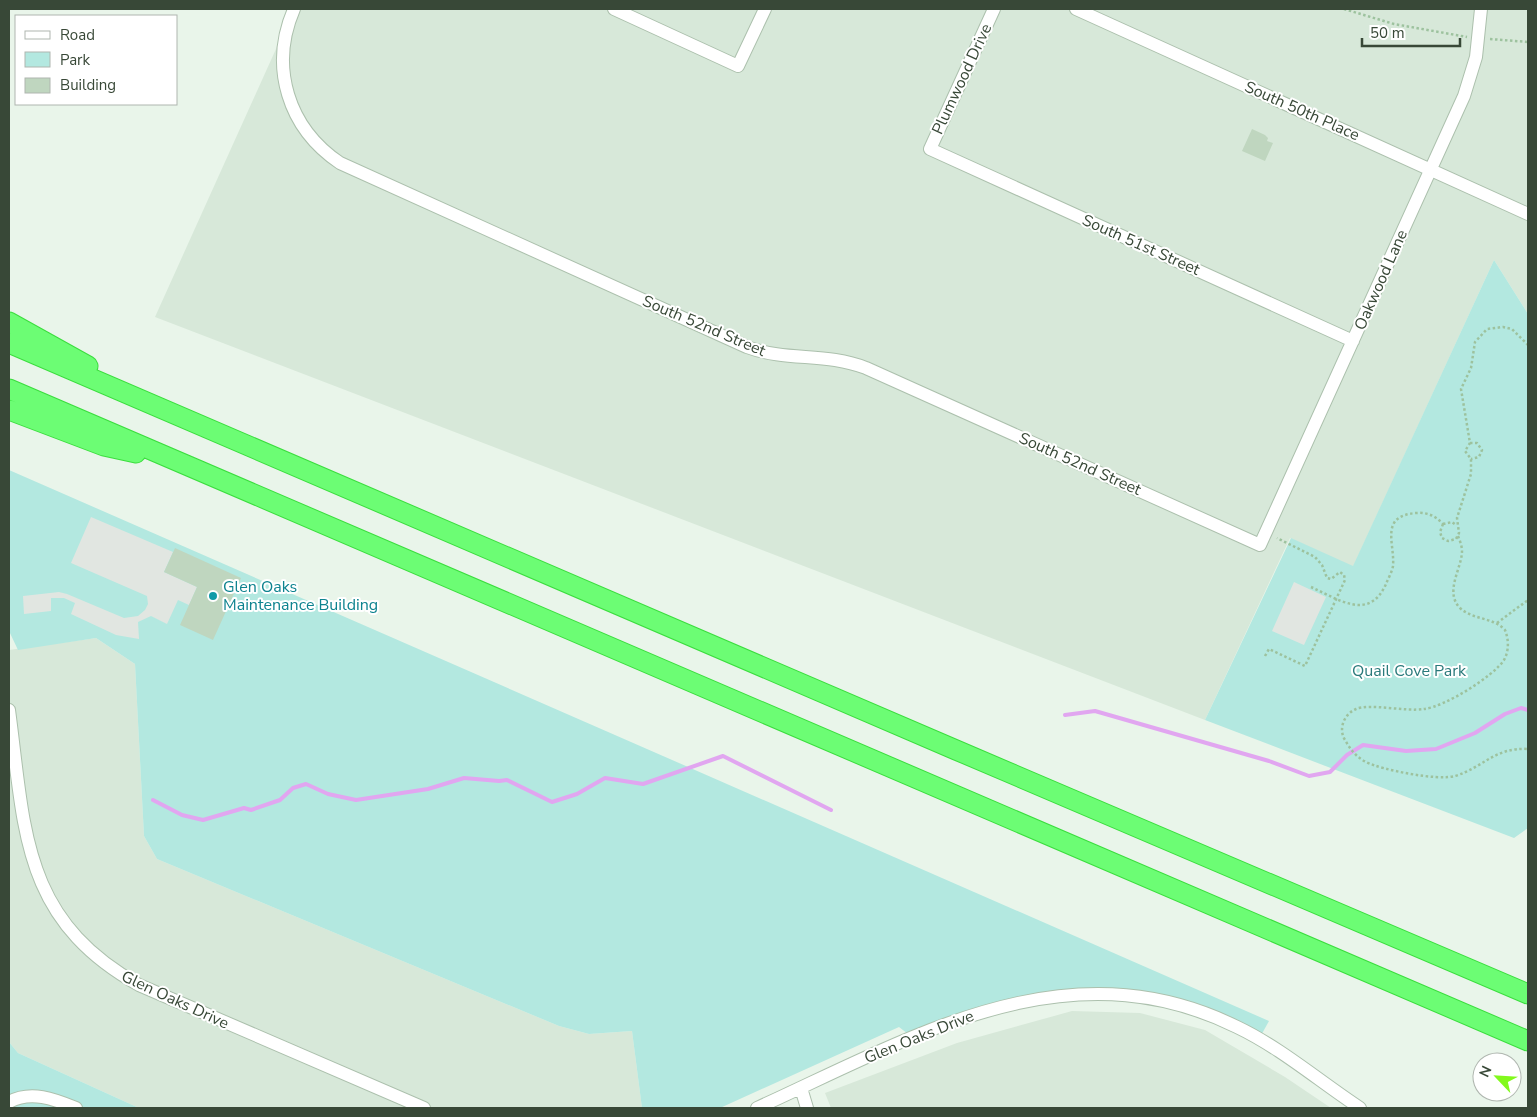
<svg xmlns="http://www.w3.org/2000/svg" width="1537" height="1117" viewBox="0 0 1537 1117" font-family="'Nunito Sans',sans-serif">
<style>
.residential{fill:#d7e8d9}
.green{fill:#b3e8e0}
.parking{fill:#e1e6e1}
.lines{fill:none;stroke-linecap:round;stroke-linejoin:round}
.stream{stroke:#e1a6f0;stroke-width:4}
.building{fill:#bfd6bf}
.minor-casing{stroke:#acc0ad;stroke-width:14}
.highway-casing{stroke:#3bdd3e;stroke-width:21}
.path{stroke:#9dc29e;stroke-width:2.5;stroke-dasharray:2.5 2.5;stroke-linecap:butt}
.minor{stroke:#fff;stroke-width:12}
.highway{stroke:#6cfd74;stroke-width:19}
.culture-dot{fill:#0f9aa8;stroke:#fff;stroke-width:2}
.labels{text-anchor:middle;dominant-baseline:central;stroke-width:4;stroke-linejoin:round;paint-order:stroke}
.street-label{font-size:16px;fill:#384837;stroke:#fff}
.culture-label{font-size:16px;fill:#0d838f;stroke:#fff;text-anchor:start}
.park-label{font-size:16px;fill:#2a7a7b;stroke:#fff}
</style>
<rect width="100%" height="100%" fill="#e9f5ea"/>
<!-- residential -->
<path class="residential" d="M294,9h1234v305l-34,-54 -141,307 -63,-29 -85,182 -1050,-403z
M96,638l39,26 9,172 13,23 402,167 30,8 43,-3 10,77h-503l-121,-55 -9,-11v-392z
M1072,1011l68,2 65,17 80,47 46,31h-500l-6,-15 132,-50z"/>
<!-- green -->
<path class="green" d="M1494,260l34,54v514l-14,10 -309,-118 86,-182 62,28z
M9,470l1260,551 -10,18 -72,-32 -125,-11 -150,41 -13,-10 -179,81h-78l-10,-77 -43,3 -30,-8 -402,-167 -13,-23 -9,-172 -39,-26 -78,12 -9,-19z
M9,1042l9,11 121,55h-130z"/>
<!-- parking -->
<path class="parking" d="M91,517l82,35 -9,20 33,15 -8,18 -11,-5 -11,24 -16,-8 -13,6 1,17 -23,-4 -45,-21 4,-11 -11,-5h-13v13l-27,3 -1,-18 36,-4 8,2 57,24 14,-2 7,-6 3,-6 -1,-8 -76,-33z
M1294,582l32,15 -22,48 -32,-14z"/>
<g class="lines">
<!-- stream -->
<path class="stream" d="M1065,715l30,-4 174,50 40,15 21,-4 17,-17 16,-10 43,6 30,-2 39,-16 30,-19 16,-6 7,2
M153,800l29,15 21,5 41,-12 7,2 29,-10 13,-12 13,-4 22,10 28,6 72,-11 36,-11 35,3 8,-1 45,22 25,-8 28,-16 38,6 80,-28 108,54"/>
</g>
<!-- building -->
<path class="building" d="M1252,129l13,6 3,3 -1,3 6,2 -8,18 -23,-10z
M175,548l66,30 -28,62 -33,-15 17,-38 -33,-15z"/>
<g class="lines">
<defs>
<path id="minor" d="M294,9c-25,58 -6,119 46,154l407,184c41,15 78,5 119,21l394,177 204,-449 12,-39 5,-48
M614,9l124,57 27,-57
M994,9l-64,140 423,192
M1076,9l452,205
M9,710c16,119 12,209 130,275l285,123
M801,1088l6,20
M9,1102c22,-12 45,-3 67,6
M757,1108c154,-70 310,-165 480,-81 44,21 82,54 123,81"/>
<path id="highway" d="M9,322l79,44
M9,343l947,407 572,244
M9,389l1519,652
M9,410l95,36 32,7"/>
</defs>
<!-- minor casing -->
<use href="#minor" class="minor-casing"/>
<!-- highway casing -->
<use href="#highway" class="highway-casing"/>
<!-- path -->
<path class="path" d="M1344,9l50,15 73,13
M1490,39l38,3
M1470,443h7l5,7 -3,7 -8,2
M1443,524l-3,8 2,6 6,3 8,-2 3,-6 -2,-15 14,-44v-15l-6,-8 5,-8 -9,-54 10,-21 4,-26 12,-13 16,-2 9,2 16,16
M1443,524l9,-2 4,3
M1458,536c2,5 4,10 4,15 0,17 -18,41 -2,57 13,12 33,9 45,22 4,10 4,21 -1,30 -11,17 -60,47 -80,49 -19,3 -54,-6 -68,0 -12,5 -18,20 -11,31 5,9 11,17 21,22 16,8 72,19 89,14 29,-9 40,-29 73,-27
M1311,587c27,12 58,35 75,-3 2,-5 6,-12 7,-18 2,-23 -14,-50 23,-53 11,-1 20,3 27,11
M1497,623l31,-23
M1265,656l4,-7 36,17 40,-86 -1,-5 -4,-3 -9,7 -4,-1 -5,-13 -7,-8 -38,-19"/>
<!-- minor -->
<use href="#minor" class="minor"/>
<!-- highway -->
<use href="#highway" class="highway"/>
</g>
<!-- markers -->
<circle class="culture-dot" cx="213" cy="596" r="5"/>
<g class="labels">
<!-- street labels -->
<g class="street-label">
<text transform="translate(962 79) rotate(-65)">Plumwood Drive</text>
<text transform="translate(1302 111) rotate(24)">South 50th Place</text>
<text transform="translate(1141 245) rotate(24)">South 51st Street</text>
<text transform="translate(1381 280) rotate(-66)">Oakwood Lane</text>
<text transform="translate(704 326) rotate(23)">South 52nd Street</text>
<text transform="translate(1080 464) rotate(24)">South 52nd Street</text>
<text transform="translate(175 1000) rotate(25)">Glen Oaks Drive</text>
<text transform="translate(919 1037) rotate(-22)">Glen Oaks Drive</text>
</g>
<!-- culture labels -->
<g class="culture-label">
<text x="223" y="587">Glen Oaks<tspan x="223" dy="18">Maintenance Building</tspan></text>
</g>
<!-- park labels -->
<g class="park-label">
<text x="1409" y="671">Quail Cove Park</text>
</g>
</g>
<!-- border -->
<rect width="1537" height="1117" fill="none" stroke="#384837" stroke-width="20"/>
<!-- legend -->
<rect x="15" y="15" width="162" height="90" fill="#ffffff" stroke="#afb6af"/>
<rect x="25" y="31" width="25" height="8" fill="#ffffff" stroke="#afb6af"/>
<text x="60" y="40" font-size="15" fill="#384837">Road</text>
<rect x="25" y="52" width="25" height="15" fill="#b3e8e0" stroke="#afb6af"/>
<text x="60" y="65" font-size="15" fill="#384837">Park</text>
<rect x="25" y="78" width="25" height="15" fill="#bfd6bf" stroke="#afb6af"/>
<text x="60" y="90" font-size="15" fill="#384837">Building</text>
<!-- north arrow -->
<g transform="translate(1497 1077) rotate(295)"><circle r="24" fill="#ffffff" stroke="#afb6af"/>
<path d="M0-4L9 19L0 12L-9 19Z" fill="#82f91c"/>
<text y="-8" font-size="14" font-weight="bold" text-anchor="middle" fill="#384837">N</text>
</g>
<!-- scale -->
<path d="M1362 38v8h98v-8" fill="none" stroke="#384837" stroke-width="2.5"/>
<text x="1370" y="38" font-size="15" fill="#384837" stroke="#ffffff" stroke-width="4" paint-order="stroke">50 m</text>
</svg>
